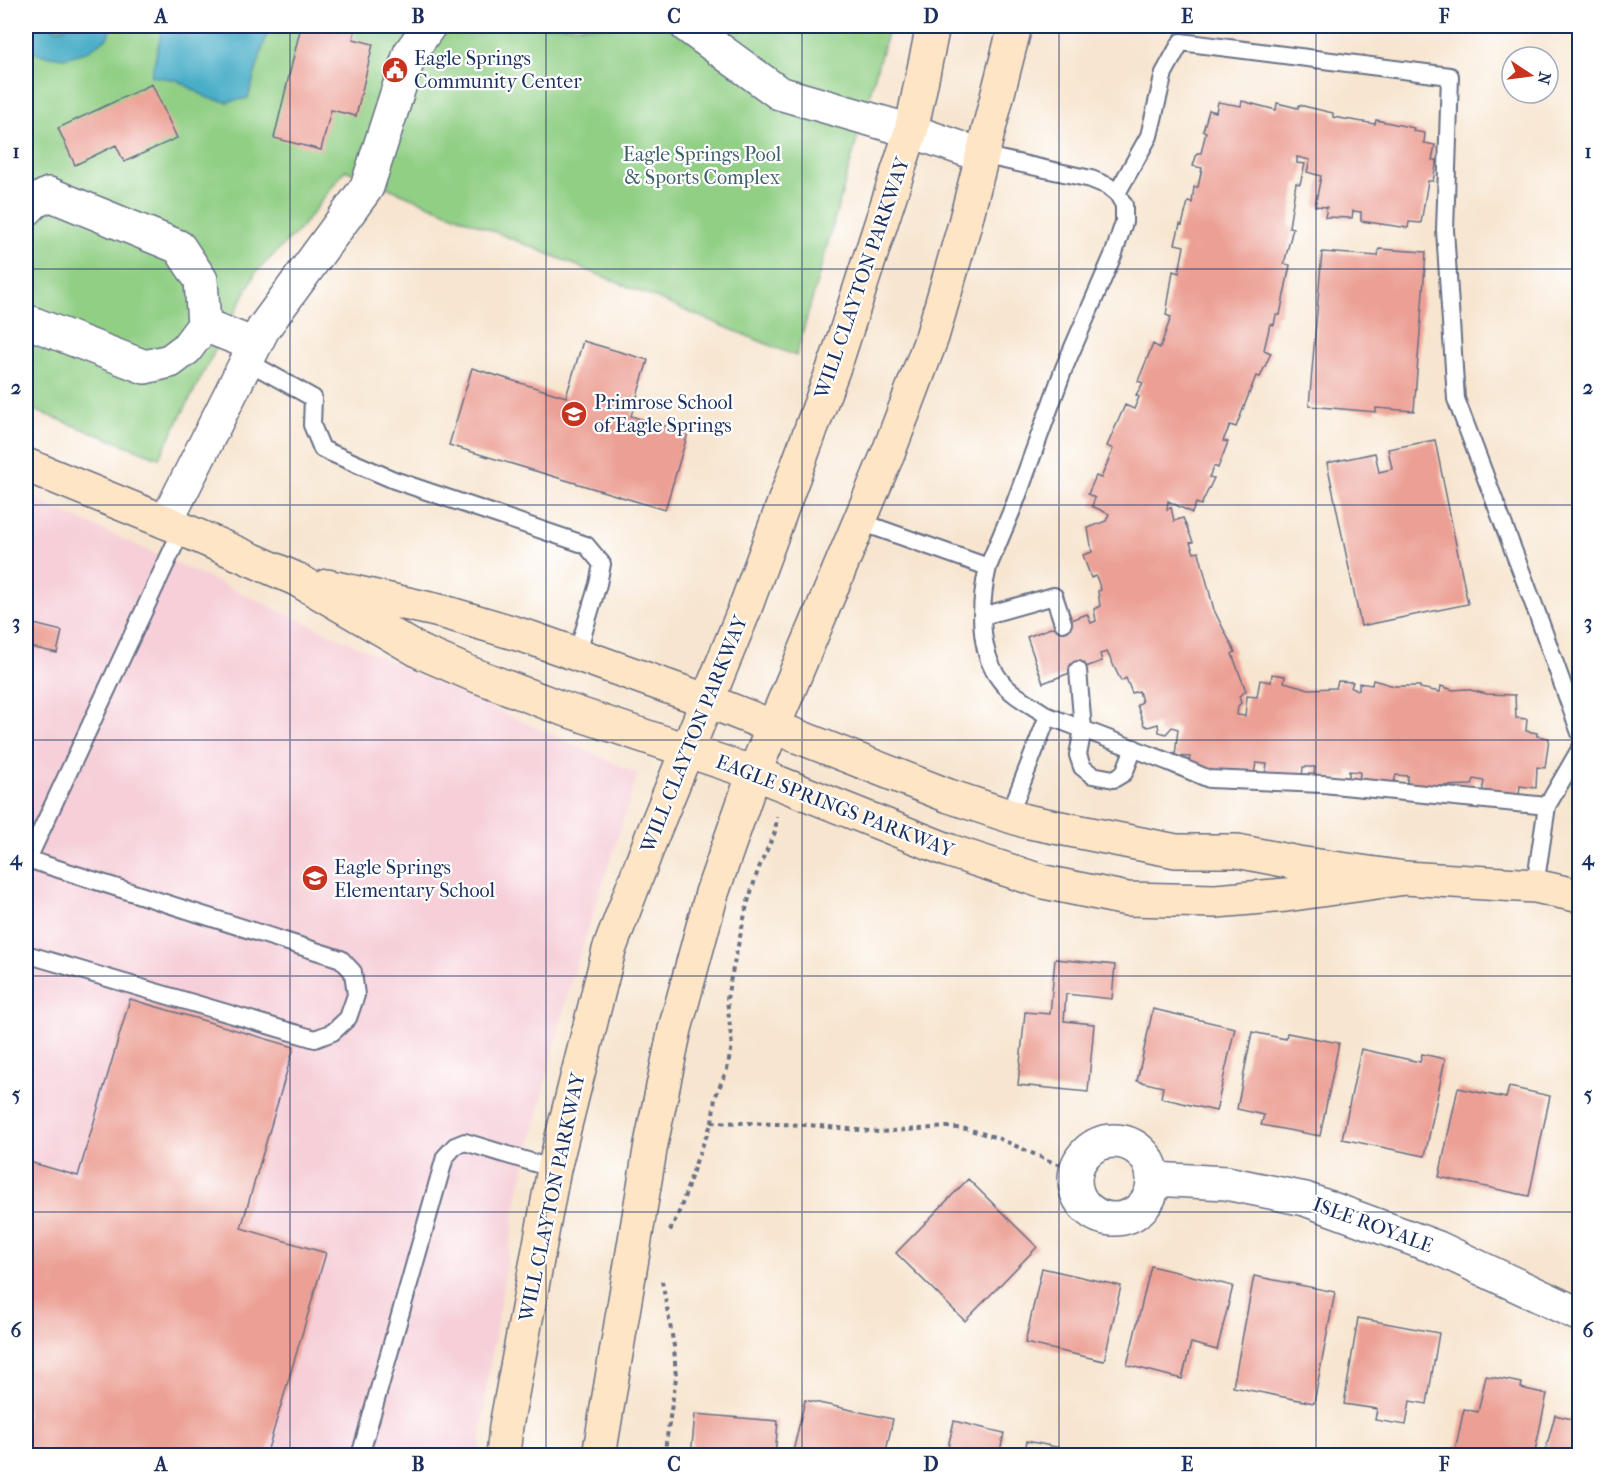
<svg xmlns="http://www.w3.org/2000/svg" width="1605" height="1481" viewBox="0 0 1605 1481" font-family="'IM FELL French Canon',serif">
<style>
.built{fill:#f6cfd8}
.green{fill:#91cf85;stroke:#567f72;stroke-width:1.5}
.water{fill:#49aec8;stroke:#326e93;stroke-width:1.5}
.building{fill:#eca095}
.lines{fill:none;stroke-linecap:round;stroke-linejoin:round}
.lane-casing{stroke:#686f86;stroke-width:20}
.street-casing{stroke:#686f86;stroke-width:36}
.secondary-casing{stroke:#686f86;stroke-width:36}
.path{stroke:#686f86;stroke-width:4;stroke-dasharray:4.5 4.5;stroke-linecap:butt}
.lane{stroke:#fff;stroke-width:16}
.street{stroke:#fff;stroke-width:33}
.secondary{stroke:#fee5c5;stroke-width:33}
.grid{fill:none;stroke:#1b2f5e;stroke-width:1.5;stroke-opacity:0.55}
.labels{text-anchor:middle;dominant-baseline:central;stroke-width:4.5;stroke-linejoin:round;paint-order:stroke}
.poi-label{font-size:20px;fill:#1b2f5e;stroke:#fff;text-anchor:start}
.park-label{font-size:20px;fill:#3e5f6a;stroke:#fff}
.street-label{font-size:20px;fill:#1b2f5e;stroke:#fff}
.neatline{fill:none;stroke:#1b2f5e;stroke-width:2}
.grid-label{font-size:20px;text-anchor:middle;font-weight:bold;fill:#1b2f5e}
</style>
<rect width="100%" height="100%" fill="#fff"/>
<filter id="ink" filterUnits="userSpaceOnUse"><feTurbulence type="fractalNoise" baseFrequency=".0167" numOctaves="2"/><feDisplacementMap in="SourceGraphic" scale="12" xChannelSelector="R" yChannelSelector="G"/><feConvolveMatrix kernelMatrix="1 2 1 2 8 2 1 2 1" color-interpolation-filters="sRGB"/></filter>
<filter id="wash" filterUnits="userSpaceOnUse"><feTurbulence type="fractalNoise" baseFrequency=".008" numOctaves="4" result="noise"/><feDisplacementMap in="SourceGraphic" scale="24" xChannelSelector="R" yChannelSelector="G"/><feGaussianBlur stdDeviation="1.35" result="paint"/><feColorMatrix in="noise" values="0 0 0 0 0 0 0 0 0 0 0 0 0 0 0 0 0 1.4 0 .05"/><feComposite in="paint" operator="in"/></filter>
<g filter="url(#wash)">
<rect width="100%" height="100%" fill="#f7e5cf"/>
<!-- built -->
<path class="built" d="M26,495l612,279 -67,208 -53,212 -31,189 -8,72 -453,1z"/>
<!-- green -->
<path class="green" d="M26,26h863l-93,330 -451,-186 -44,58 -45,44 -97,186 -133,-51z"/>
<!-- water -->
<path class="water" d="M30,26h21l5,3 9,-1 1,-2h46l-5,12 -21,14 -22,6 -27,-4 -11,-11 2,-16z
M163,26h106l-21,72 -21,4 -19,-4 -31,-18 -26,-4z"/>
<g id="blocks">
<!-- building -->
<path class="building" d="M301,26h55l-3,13 20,5 -17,72 -25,-6 -10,40 -47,-12z
M152,84l25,54 -53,24 -8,-17 -41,20 -17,-37z
M1242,101l34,9 1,-7 21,5 1,-3 34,8v4l42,7 1,-4 38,8 -1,3 12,2 -1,10 11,2 -3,15h5l-4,21h-5l-7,42 -12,-1 -1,6 -47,-7v-9l-8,-1 -1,7 -27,-1 2,-10 -12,-1 6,-30 -14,-4 3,-12 -13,-3v6l8,1 -5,20 -4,-1 -7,44 4,1 -9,36 6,1 -10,50h-4l-2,10 -4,-1 -6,26 7,3 -11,24 -4,-1 -20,51 -6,-2 -7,16 5,1 -10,26 -4,-2 -5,11 5,1 -13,27 -5,-2 -4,10 -24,-12 -1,9 4,-3 3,14 9,-3 10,24 -3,1 4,10 5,-1 15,58 21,42 -3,2 14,37 -7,5 2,7 -3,3 -1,9 8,1 2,-20 10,1 3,-17 11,2 1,-8 13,2 -1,6 25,7 27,-1 2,-7 15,1 -2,6 8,2v-7l13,2 1,-5 21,6h26v2l20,4 1,-6 12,4 13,-1 21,5 28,1 1,23 11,1 -1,12 11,2v3l12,2 -4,30 -8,-1 -1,21 -16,-2 -1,9 -19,3 -18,-4 2,-13 -10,-2 -2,6 -66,2 2,-11 -12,-1 -2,7 -16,2 -19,-2 1,-10 -11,-1v6l-19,2 -16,-5 1,-7h-12l-1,11 -37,-3 2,-11 -11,-1 -3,16 -31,-2 1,-6 -17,1 -18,-5 2,-10 -15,-1 3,-27 -6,-2 -6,7 -7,-2 -1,-8 -10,3 -4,-2 -7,-20 5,-3 -3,-11 -7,2 -6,-15 -5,3 -14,-29 -7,2 2,7 -59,22 -16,-46 60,-23 4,9 5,-2 -2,-12 6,-3 -2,-15 3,-1 -5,-14 -5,2 -8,-23 9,-3 -4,-24 18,-7 3,-7 -17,-8 3,-8 -7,-4 8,-18 5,2 12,-29 -6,-3 18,-41 9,4 5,-12 -3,-2 7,-12 -5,-2 15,-37 7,4 11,-31 -5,-2 7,-44 6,2 5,-27 -9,-2 5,-20 2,1 6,-23 4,1 2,-16h4l4,-19 -9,-2 4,-13h4l5,-21 -3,-1 6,-21 7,2 2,-10 23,4z
M1379,249l47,3 -12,159 -38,-3v4l-67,-6 13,-154 56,4z
M583,341l65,19 -17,56 57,17 -23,77 -216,-65 23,-77 94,29z
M1435,440l33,164 -107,22 -34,-163 48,-10 4,19 13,-3 -4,-20z
M26,622l36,9 -5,22 -31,-7z
M1055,959l60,6 -3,34 -46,-5 -2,27 30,3 -6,68 -70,-7 7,-73 25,2z
M130,999l164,48 -53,181 85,25 -60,203h-240v-295l52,15z
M1153,1009l82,19 -19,83 -55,-13 2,-11 -26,-6z
M1252,1032l34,7 1,-6 52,10 -19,93 -59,-11 3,-10 -27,-6z
M1361,1049l59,13 2,-8 23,5 -20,97 -83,-17z
M1509,1087l41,9 -21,100 -90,-19 19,-89 48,10z
M968,1179l69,68 -72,74 -69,-68z
M1578,1210h2v31l-7,-2z
M1151,1266l82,20 -16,64 -26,-7 -9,36 -55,-14z
M1042,1268l79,18 -17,75 -79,-18z
M1254,1276l81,16 -21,111 -81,-16z
M1358,1318l81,15 -12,71 -17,-3 -4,24 -31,-5 2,-11 -33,-5z
M1486,1376l36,7 -1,5 26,6 -13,62h-53l-26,-5 9,-42 14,3z
M805,1400l88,19 -8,37h-93z
M695,1414l83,7 -3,35h-84z
M1555,1415l25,6v35h-36z
M954,1421l50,12 -5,23h-53z
M1027,1441l63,13v2h-66z"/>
</g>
</g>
<g filter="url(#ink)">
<use href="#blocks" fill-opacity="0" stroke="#686f86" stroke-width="1.5"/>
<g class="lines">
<defs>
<path id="lane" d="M1117,193l32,-57 15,-63 17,-31 269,34 -5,154 11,169 81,214 43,120
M247,361l66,37 -1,27 10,24 72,31 192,65 16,19 -4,20 -21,70
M858,521l130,46 27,-64 49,-135 50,-115 10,-31v-17l-7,-12 -9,-7 -17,-7 -110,-24
M988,567c-8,34 -11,83 12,113 11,15 32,25 48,36l-39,100
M983,616l71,-20 9,27
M1078,670l5,59 -5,26 4,12 10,8 22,4 10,-6 10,-25
M1048,716l121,46 40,17 114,5 224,22
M26,863l156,-334
M1535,886l12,-80 33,-57
M26,954l289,85 18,-7 15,-14 8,-23 -3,-23 -12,-13 -314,-100
M360,1456l85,-299 10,-11 10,-4 89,27"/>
<path id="street" d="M687,26l92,67 132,38 70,24
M26,210l8,-8 15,-8 130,53 22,33 3,45 -18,24 -16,12 -25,6 -119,-46
M204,325l51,20
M166,522l97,-193 104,-142 43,-134 19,-27
M1075 1180a39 39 0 1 1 78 0a39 39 0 1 1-78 0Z
M1154,1179l72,4 79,16 133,49 142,67"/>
<path id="secondary" d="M26,465l140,57 130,57 125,73 51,22 89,34 193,65 196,78 94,31 83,17 89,2 70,-6 119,-17
M327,586l117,26 87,26 177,63 241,95 76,25 151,30h61l61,12 107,15 130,8 45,10
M503,1456l3,-30 48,-257 55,-219 43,-114 92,-225 94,-255 73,-225 22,-105
M599,1456l52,-312 24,-115 37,-136 42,-120 135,-322 43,-114 32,-110 51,-201"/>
</defs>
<!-- lane casing -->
<use href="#lane" class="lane-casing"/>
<!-- street casing -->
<use href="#street" class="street-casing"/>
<!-- secondary casing -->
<use href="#secondary" class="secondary-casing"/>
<!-- path -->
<path class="path" d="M712,1122l97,3 70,7 68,-5 20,2 31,9 56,25 22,5
M670,1231l10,-21 16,-48 16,-40 3,-24 12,-29 5,-23 -5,-47 3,-17 17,-77 11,-35 17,-38 2,-15
M662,1281l12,65 2,32 -12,78"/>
<!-- lane -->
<use href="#lane" class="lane"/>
<!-- street -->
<use href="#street" class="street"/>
<!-- secondary -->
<use href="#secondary" class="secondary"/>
</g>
</g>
<!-- grid -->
<path class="grid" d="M290,26v1430M546,26v1430M802,26v1430M1059,26v1430M1316,26v1430M26,269h1554M26,505h1554M26,740h1554M26,976h1554M26,1212h1554"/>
<!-- icons -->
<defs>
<symbol id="civic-disc" viewBox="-11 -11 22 22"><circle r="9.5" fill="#c8321e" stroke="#fff"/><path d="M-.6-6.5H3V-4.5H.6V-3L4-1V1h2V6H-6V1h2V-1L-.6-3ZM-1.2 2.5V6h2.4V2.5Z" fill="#fff"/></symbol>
<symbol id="school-disc" viewBox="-11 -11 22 22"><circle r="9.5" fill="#c8321e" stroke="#fff"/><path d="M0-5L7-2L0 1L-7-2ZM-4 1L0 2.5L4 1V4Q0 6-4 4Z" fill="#fff"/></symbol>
</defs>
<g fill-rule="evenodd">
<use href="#civic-disc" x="380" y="55" width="30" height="30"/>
<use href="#school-disc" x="559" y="399" width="30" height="30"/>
<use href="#school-disc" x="300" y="863" width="30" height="30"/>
</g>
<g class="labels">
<!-- poi labels -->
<g class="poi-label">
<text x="414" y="58">Eagle Springs<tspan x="414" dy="23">Community Center</tspan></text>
<text x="594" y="402">Primrose School<tspan x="594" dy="23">of Eagle Springs</tspan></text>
<text x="334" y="867">Eagle Springs<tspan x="334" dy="23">Elementary School</tspan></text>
</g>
<!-- park labels -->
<g class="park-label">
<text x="702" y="154">Eagle Springs Pool<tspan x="702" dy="23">&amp; Sports Complex</tspan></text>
</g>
<!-- street labels -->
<g class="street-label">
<text transform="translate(862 278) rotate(-71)">WILL CLAYTON PARKWAY</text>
<text transform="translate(694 734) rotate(-68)">WILL CLAYTON PARKWAY</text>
<text transform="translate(835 806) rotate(21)">EAGLE SPRINGS PARKWAY</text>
<text transform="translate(552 1197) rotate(-78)">WILL CLAYTON PARKWAY</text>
<text transform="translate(1373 1225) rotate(20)">ISLE ROYALE</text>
</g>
</g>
<!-- margin -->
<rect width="1605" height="1481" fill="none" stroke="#fff" stroke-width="66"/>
<!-- north arrow -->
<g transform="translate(1530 75) rotate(103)"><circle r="28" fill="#ffffff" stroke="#a4acbf" stroke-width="1.5"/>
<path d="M0-4.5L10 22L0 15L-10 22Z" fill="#c8321e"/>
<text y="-9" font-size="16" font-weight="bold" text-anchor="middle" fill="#1b2f5e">N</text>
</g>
<rect x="33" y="33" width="1539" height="1415" class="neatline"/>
<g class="grid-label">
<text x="161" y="23">A</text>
<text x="418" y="23">B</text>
<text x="674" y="23">C</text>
<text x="931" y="23">D</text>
<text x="1187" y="23">E</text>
<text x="1444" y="23">F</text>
<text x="16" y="158">1</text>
<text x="1588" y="158">1</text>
<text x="16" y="394">2</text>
<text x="1588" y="394">2</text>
<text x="16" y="629">3</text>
<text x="1588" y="629">3</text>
<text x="16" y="865">4</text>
<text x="1588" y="865">4</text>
<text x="16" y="1101">5</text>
<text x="1588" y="1101">5</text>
<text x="16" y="1337">6</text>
<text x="1588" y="1337">6</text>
<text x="161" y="1471">A</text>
<text x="418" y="1471">B</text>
<text x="674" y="1471">C</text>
<text x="931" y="1471">D</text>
<text x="1187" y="1471">E</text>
<text x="1444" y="1471">F</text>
</g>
</svg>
